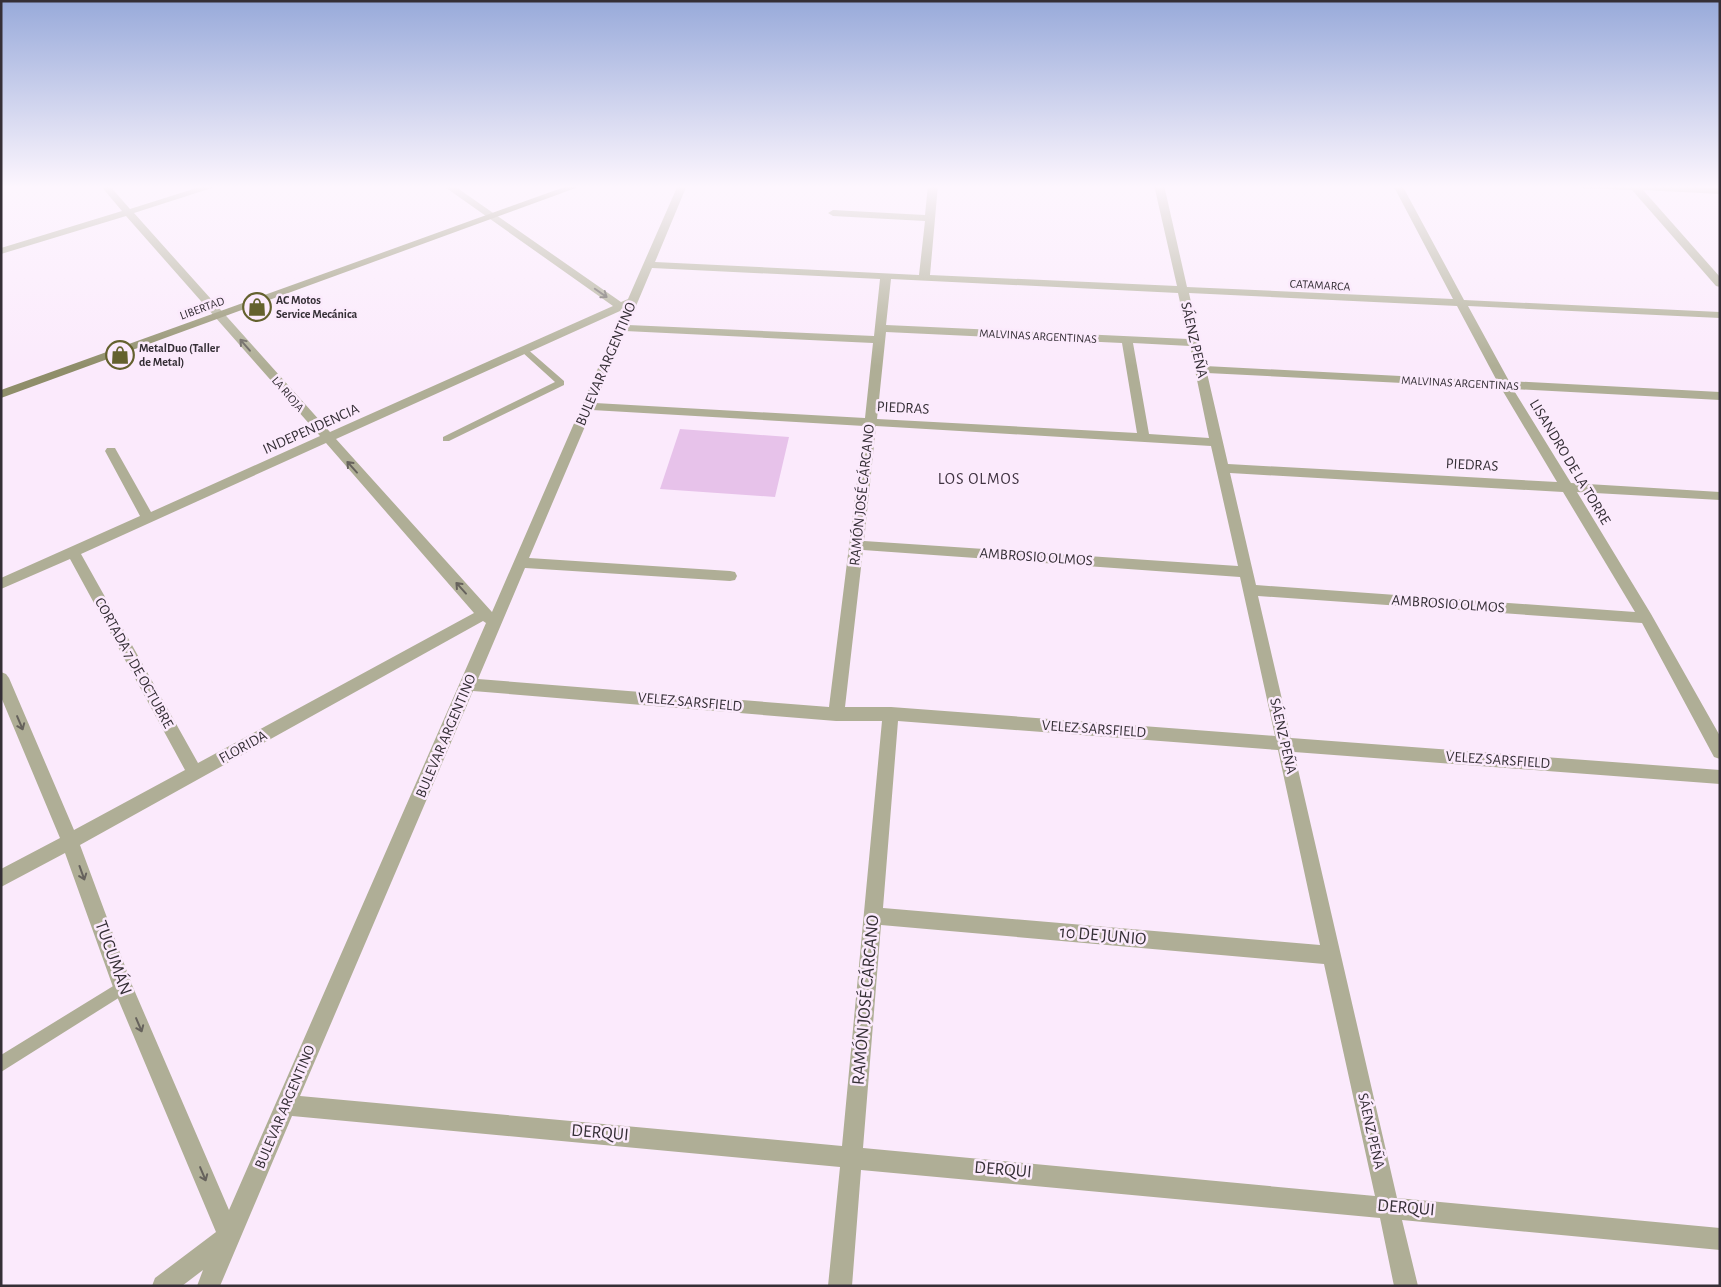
<svg xmlns="http://www.w3.org/2000/svg" width="1721" height="1287" viewBox="0 0 1721 1287" font-family="'Alegreya Sans',sans-serif">
<style>
.green{fill:#e7c2ea}
.lines{fill:none;stroke-linecap:round;stroke-linejoin:round}
.lane{fill:#afae96;fill-rule:evenodd}
.street{fill:#afae96;fill-rule:evenodd}
.secondary{fill:#8f8e6a;fill-rule:evenodd}
.oneway{stroke:#66625c}
.labels{text-anchor:middle;dominant-baseline:central;stroke-width:5;stroke-linejoin:round;paint-order:stroke}
.far-street-label{font-size:12px;fill:#352f36;stroke:#fbeafc}
.far-poi-label{font-size:12px;font-weight:bold;fill:#352f36;stroke:#fbeafc;text-anchor:start}
.street-label{font-size:15px;fill:#352f36;stroke:#fbeafc}
.neighbourhood-label{font-size:16px;letter-spacing:1px;fill:#3f3240;stroke:#fbeafc}
.near-street-label{font-size:18px;fill:#352f36;stroke:#fbeafc}
</style>
<rect width="100%" height="100%" fill="#fbeafc"/>
<!-- green -->
<path class="green" d="M680,429l109,8 -14,60 -115,-8z"/>
<g class="lines">
<!-- lane -->
<path class="lane" d="M525,347l39,34v4l-115,56h-6v-4l112,-55 -33,-30v-4z
M123,980l5,2 2,5 -2,5 -127,80v-17z"/>
<!-- street -->
<path class="street" d="M100,185h9l21,24 76,-24h15l-87,28 196,219 283,-126 -171,-121h11l168,117 7,-3 50,-114h9l-32,77 264,13 6,-54 -92,-5 -5,-3 5,-3 92,5 3,-30h10l-8,90 247,11 -23,-101h10l23,102 266,12 -60,-114h9l62,115 256,12v6l-252,-12 41,75 211,11v8l-207,-11 58,94 149,9v8l-143,-8 74,122 69,122v23l-6,-2 -72,-134 -384,-27 33,142 429,32v14l-426,-32 103,446 323,30v22l-318,-30 16,66h-24l-14,-68 -519,-48 -9,116h-24l12,-119 -548,-51 -72,170h-23l6,-16 -21,16h-30l3,-8 61,-46 -103,-245 -48,-134 -64,34v-18l59,-31 -59,-141v-25l5,2 3,4 65,152 111,-60 -115,-211 -69,30v-11l139,-62 -35,-65 2,-3h8l36,64 169,-76 -194,-220 -125,38v-6l121,-37zM652,268l228,11 -6,57 -246,-11zM891,279l287,14 10,46 -302,-14zM1189,293l268,13 40,75 -292,-15zM620,311l2,2 -130,299 -156,-173zM625,331l248,12 -8,75 -270,-15zM886,332l236,11 15,90 -260,-14zM1133,343l57,3 19,92 -60,-4zM1207,373l294,15 56,94 -329,-18zM592,410l272,16 -35,281 -351,-28 47,-111 205,13 5,-1 2,-4 -2,-4 -5,-1 -201,-13zM876,426l335,20 27,120 -374,-25zM326,443l148,170 -276,150 -117,-209zM1230,473l333,19 72,120 -379,-27zM863,550l377,27 35,159 -384,-29h-46zM483,621l3,2 -257,587 -97,-225 -52,-140zM473,691l363,30h46l-40,425 -542,-50zM898,721l380,29 42,195 -437,-37zM881,925l443,39 51,232 -512,-48z
M1577,185h76l67,3v6l-77,-4 77,87v10l-4,-1 -84,-96 -51,-2z"/>
<!-- secondary -->
<path class="secondary" d="M570,185h14l-583,213v-8z"/>
</g>
<!-- one-way arrows -->
<defs><path id="oneway-shaft" d="M-6 0H5M1.5-3L5.5 0L1.5 3" fill="none" stroke-width="1.6" stroke-linecap="round" stroke-linejoin="round" transform="scale(1.25)"/></defs>
<g class="oneway">
<use href="#oneway-shaft" transform="translate(601 293) rotate(35)"/>
<use href="#oneway-shaft" transform="translate(245 345) rotate(-131)"/>
<use href="#oneway-shaft" transform="translate(352 467) rotate(-132)"/>
<use href="#oneway-shaft" transform="translate(461 588) rotate(-132)"/>
<use href="#oneway-shaft" transform="translate(20 723) rotate(67)"/>
<use href="#oneway-shaft" transform="translate(82 873) rotate(70)"/>
<use href="#oneway-shaft" transform="translate(139 1025) rotate(67)"/>
<use href="#oneway-shaft" transform="translate(203 1174) rotate(67)"/>
</g>
<!-- sky -->
<linearGradient id="sky" x2="0" y2="1"><stop stop-color="#98aada"/><stop offset="0.51" stop-color="#fdf6fe"/><stop offset="1" stop-color="#fdf6fe" stop-opacity="0"/></linearGradient>
<rect width="1721" height="366" fill="url(#sky)"/>
<!-- icons -->
<defs>
<symbol id="shop-ring" viewBox="-11 -11 22 22"><circle r="9.5" fill="#fbeafc" stroke="#64612e" stroke-width="1.5"/><path d="M-5-2.5h2.3a2.7 3.5 0 0 1 5.4 0H5L5.5 6h-11ZM-1.5-2.5h3a1.5 2.3 0 0 0-3 0Z" fill="#64612e"/></symbol>
</defs>
<g fill-rule="evenodd">
<use href="#shop-ring" x="241" y="291" width="32" height="32"/>
<use href="#shop-ring" x="104" y="339" width="32" height="32"/>
</g>
<g class="labels">
<!-- far-street labels -->
<g class="far-street-label">
<text transform="translate(1320 285) rotate(3)">CATAMARCA</text>
<text transform="translate(202 308) rotate(-20)">LIBERTAD</text>
<text transform="translate(1038 336) rotate(3)">MALVINAS ARGENTINAS</text>
<text transform="translate(1460 383) rotate(3)">MALVINAS ARGENTINAS</text>
<text transform="translate(288 394) rotate(49)">LA RIOJA</text>
</g>
<!-- far-poi labels -->
<g class="far-poi-label">
<text x="276" y="300">AC Motos<tspan x="276" dy="14">Service Mecánica</tspan></text>
<text x="139" y="348">MetalDuo (Taller<tspan x="139" dy="14">de Metal)</tspan></text>
</g>
<!-- street labels -->
<g class="street-label">
<text transform="translate(1194 340) rotate(77)">SÁENZ PEÑA</text>
<text transform="translate(606 364) rotate(-67)">BULEVAR ARGENTINO</text>
<text transform="translate(903 408) rotate(3)">PIEDRAS</text>
<text transform="translate(311 429) rotate(-24)">INDEPENDENCIA</text>
<text transform="translate(1570 462) rotate(59)">LISANDRO DE LA TORRE</text>
<text transform="translate(1472 465) rotate(3)">PIEDRAS</text>
<text transform="translate(862 495) rotate(-84)">RAMÓN JOSÉ CÁRCANO</text>
<text transform="translate(1036 557) rotate(4)">AMBROSIO OLMOS</text>
<text transform="translate(1448 604) rotate(4)">AMBROSIO OLMOS</text>
<text transform="translate(134 663) rotate(61)">CORTADA 7 DE OCTUBRE</text>
<text transform="translate(690 702) rotate(5)">VELEZ SARSFIELD</text>
<text transform="translate(1094 729) rotate(4)">VELEZ SARSFIELD</text>
<text transform="translate(446 736) rotate(-67)">BULEVAR ARGENTINO</text>
<text transform="translate(1283 736) rotate(77)">SÁENZ PEÑA</text>
<text transform="translate(243 747) rotate(-29)">FLORIDA</text>
<text transform="translate(1498 760) rotate(4)">VELEZ SARSFIELD</text>
<text transform="translate(285 1107) rotate(-67)">BULEVAR ARGENTINO</text>
<text transform="translate(1371 1131) rotate(77)">SÁENZ PEÑA</text>
</g>
<!-- neighbourhood labels -->
<g class="neighbourhood-label">
<text x="979" y="479">LOS OLMOS</text>
</g>
<!-- near-street labels -->
<g class="near-street-label">
<text transform="translate(1103 936) rotate(5)">10 DE JUNIO</text>
<text transform="translate(113 958) rotate(70)">TUCUMÁN</text>
<text transform="translate(866 1000) rotate(-85)">RAMÓN JOSÉ CÁRCANO</text>
<text transform="translate(600 1133) rotate(5)">DERQUI</text>
<text transform="translate(1003 1170) rotate(5)">DERQUI</text>
<text transform="translate(1406 1208) rotate(5)">DERQUI</text>
</g>
</g>
<!-- border -->
<rect width="1721" height="1287" fill="none" stroke="#352f36" stroke-width="5"/>
</svg>
